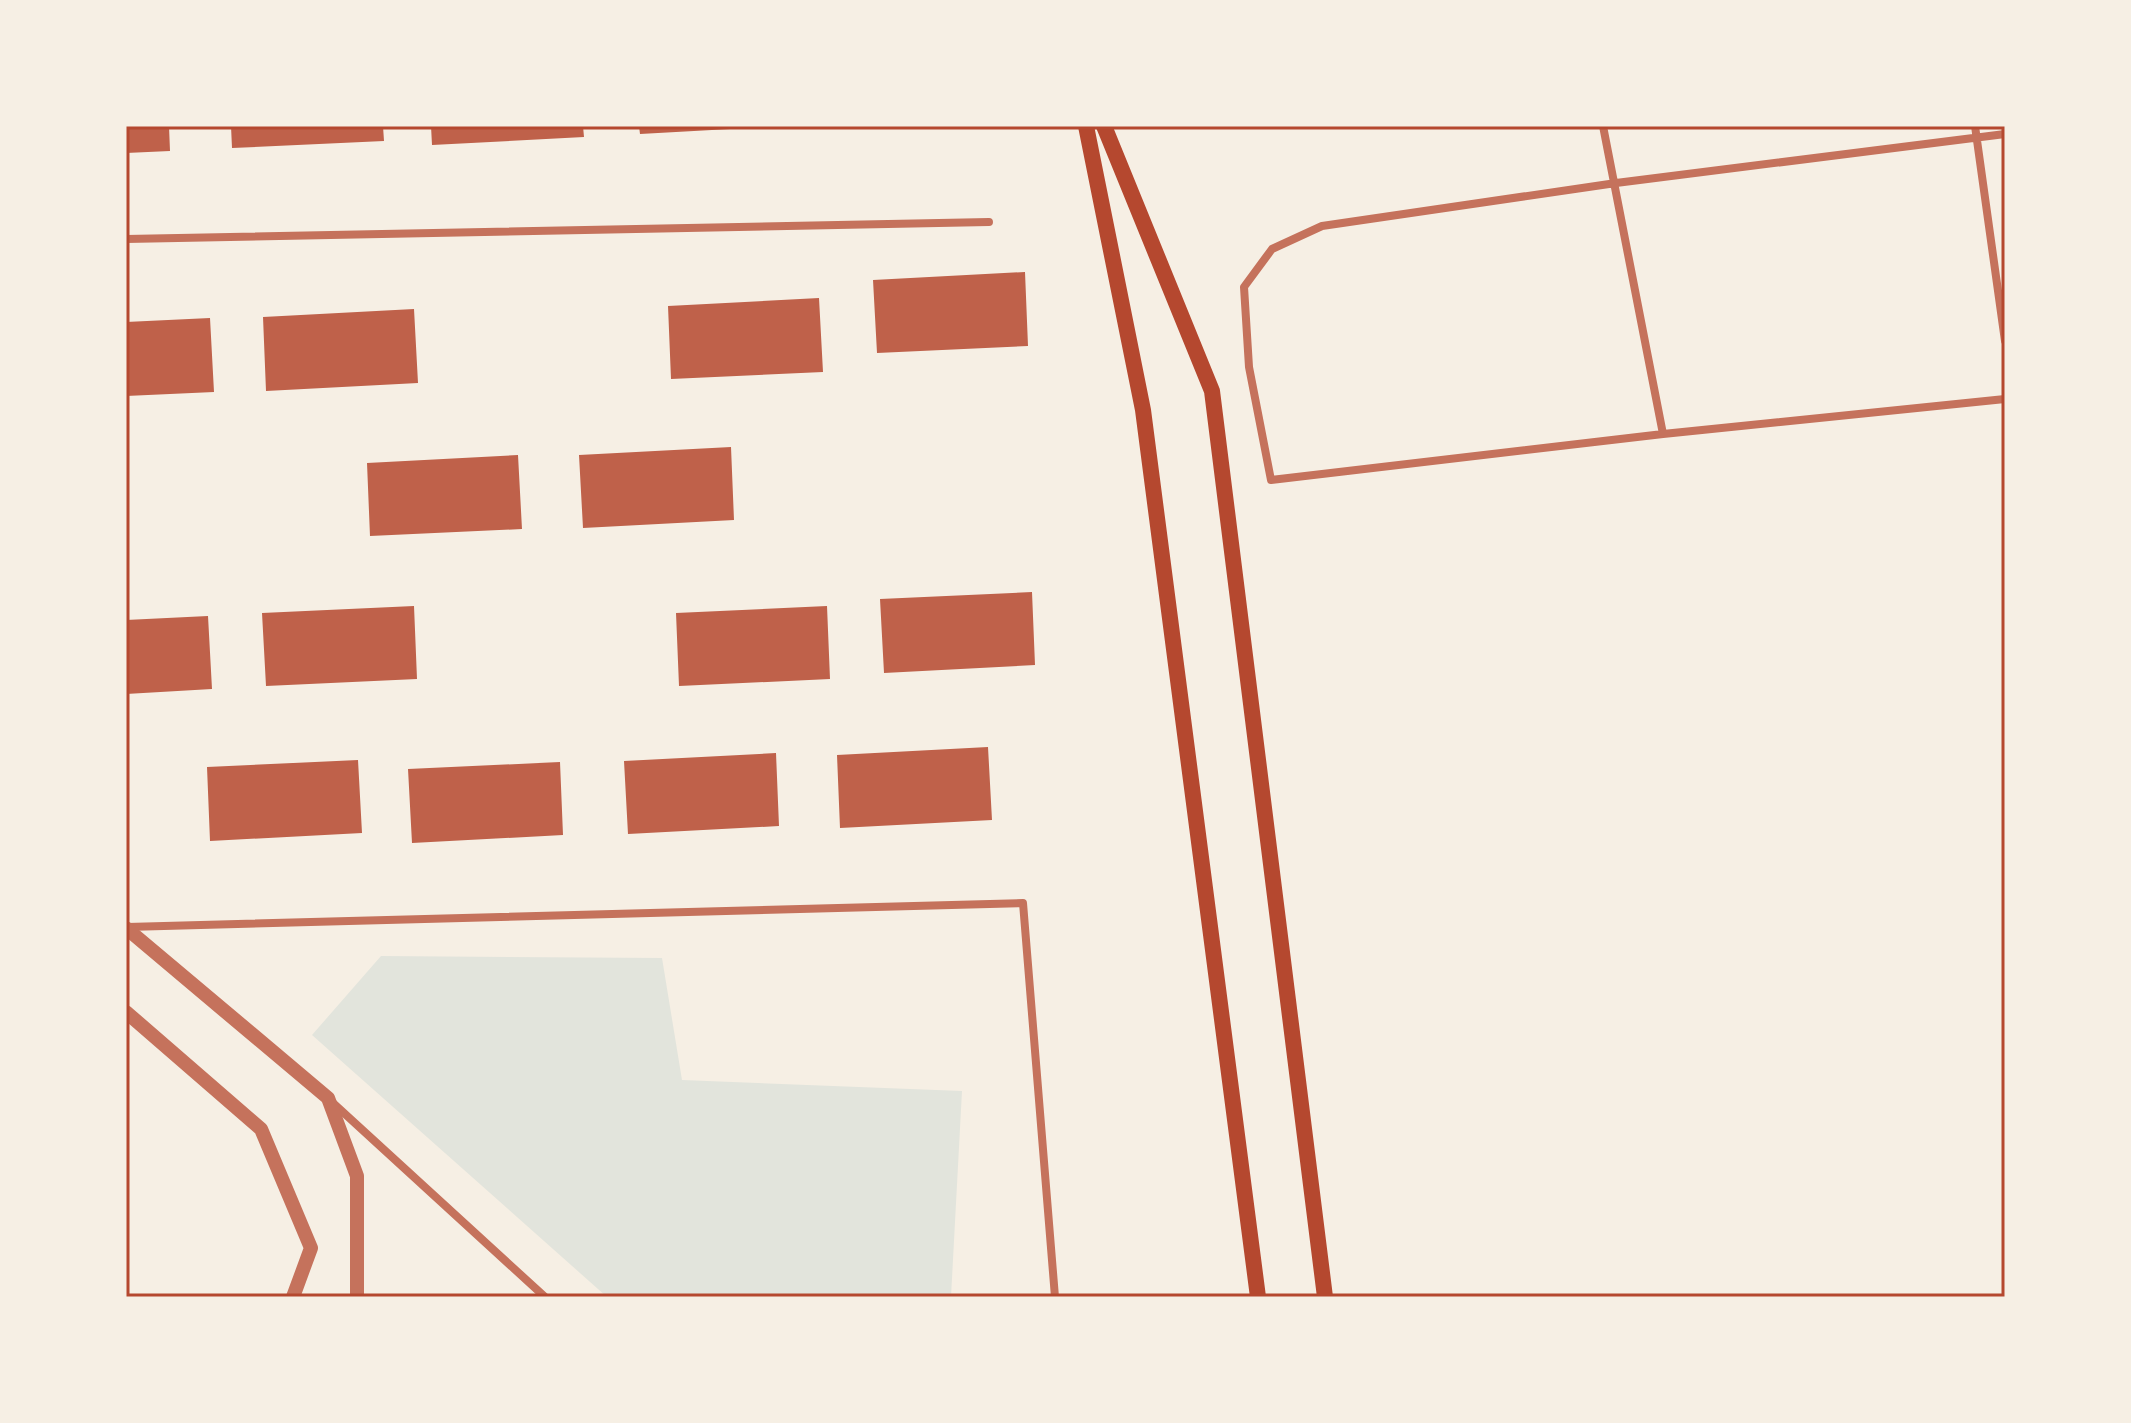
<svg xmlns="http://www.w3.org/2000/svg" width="2131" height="1423" viewBox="0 0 2131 1423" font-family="Poppins,sans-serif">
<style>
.green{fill:#e2e4dc}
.building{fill:#bf614a}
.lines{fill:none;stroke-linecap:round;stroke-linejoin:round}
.minor{stroke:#c5725c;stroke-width:8}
.tertiary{stroke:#c5725c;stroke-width:14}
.secondary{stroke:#b5482f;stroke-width:16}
.neatline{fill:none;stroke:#b5482f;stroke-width:3}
</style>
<rect width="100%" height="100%" fill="#f6efe4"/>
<!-- green -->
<path class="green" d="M381,956l281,2 20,122 280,11 -11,206h-344l-295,-262z"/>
<!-- building -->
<path class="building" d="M126,126h43l1,25 -44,2z
M231,126h152l1,15 -152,7z
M431,126h152l1,11 -152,8z
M639,126h109v2l-108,6z
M1025,272l3,74 -151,7 -4,-73z
M819,298l4,74 -152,7 -3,-73z
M414,309l4,74 -152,8 -3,-74z
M210,318l4,74 -88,4v-74z
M731,447l3,73 -151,8 -4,-73z
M518,455l4,74 -152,7 -3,-73z
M1032,592l3,73 -151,8 -4,-74z
M414,606l3,73 -151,7 -4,-73z
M827,606l3,73 -151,7 -3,-73z
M208,616l4,73 -86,5v-74z
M988,747l4,73 -152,8 -3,-73z
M776,753l3,73 -151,8 -4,-73z
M358,760l4,73 -152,8 -3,-74z
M560,762l3,73 -151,8 -4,-74z"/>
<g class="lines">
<!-- minor -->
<path class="minor" d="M1603,126l60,308
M1975,126l30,215
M2005,134l-389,49 -294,43 -50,23 -28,38 5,80 22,113 392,-46 342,-35
M126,239l863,-17
M127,927l896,-24 32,394
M333,1103l212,194"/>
<!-- tertiary -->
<path class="tertiary" d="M126,928l202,170 29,78v121
M126,1012l135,117 50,119 -18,49"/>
<!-- secondary -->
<path class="secondary" d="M1086,126l57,284 115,887
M1104,126l108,265 113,906"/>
</g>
<!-- border -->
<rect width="2131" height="1423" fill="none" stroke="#f6efe4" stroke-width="256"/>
<rect x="128" y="128" width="1875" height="1167" class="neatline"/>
</svg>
